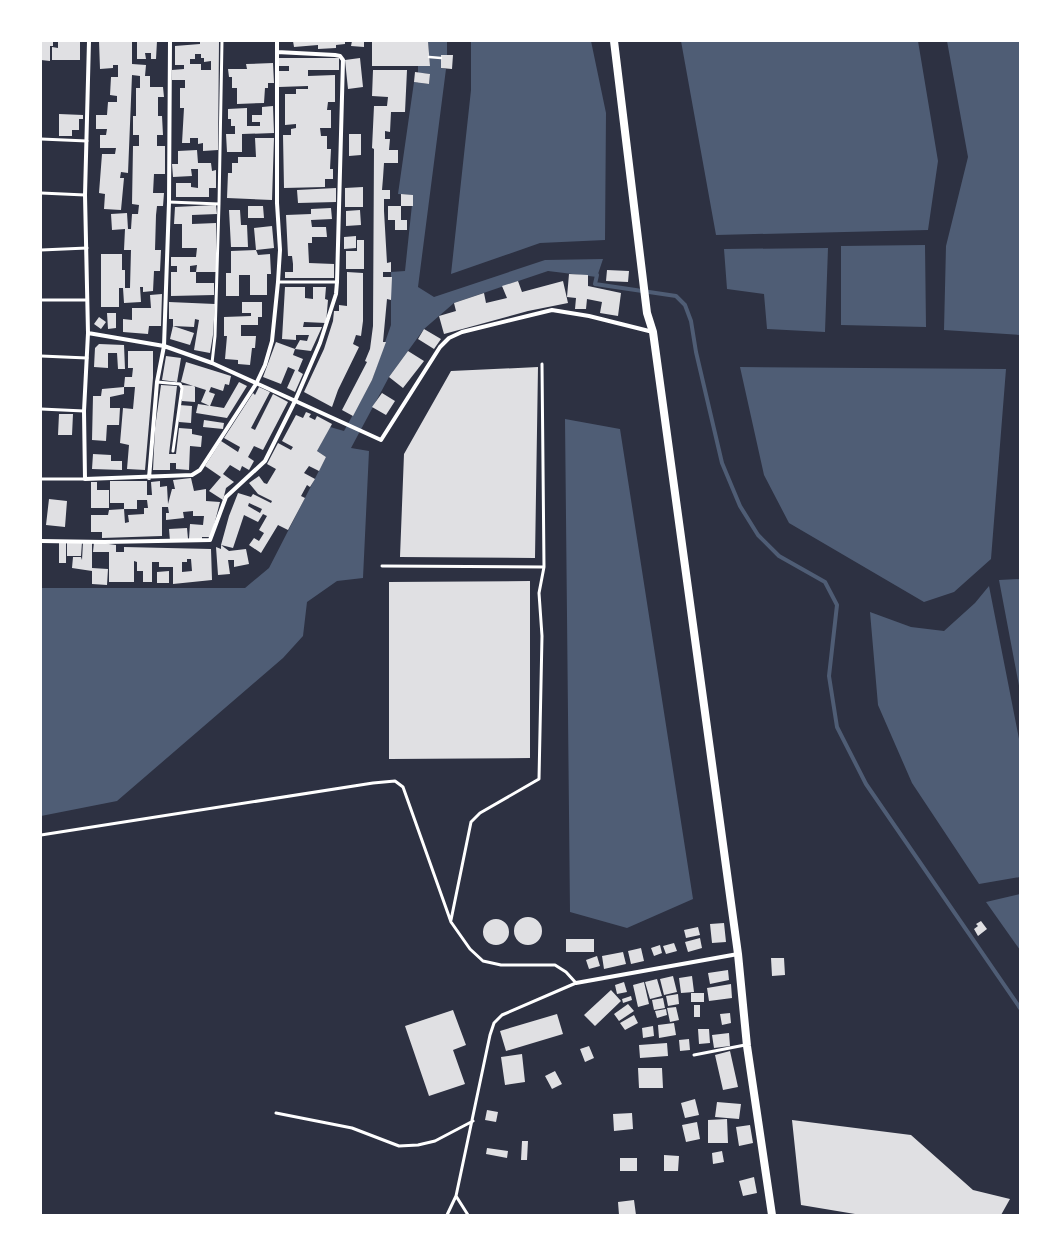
<svg xmlns="http://www.w3.org/2000/svg" width="1061" height="1256" viewBox="0 0 1061 1256" font-family="'Archivo Narrow',sans-serif">
<style>
.water{fill:#4f5d75}
.lines{fill:none;stroke-linecap:round;stroke-linejoin:round}
.stream{stroke:#4f5d75;stroke-width:4}
.building{fill:#e0e0e3;fill-rule:evenodd}
.path{stroke:#fff;stroke-width:2.5}
.service{stroke:#fff;stroke-width:3}
.minor{stroke:#fff;stroke-width:4}
.secondary{stroke:#fff;stroke-width:8}
</style>
<rect width="100%" height="100%" fill="#2d3142"/>
<!-- water -->
<path class="water" d="M428,41h19v14h-6v13l5,1 -28,218 16,10 111,-37 58,-1 -6,18 -49,-6 -94,32 -30,26 -35,48 -38,71 18,3 -6,127 -26,3 -30,21 -4,34 -20,22 -166,143 -76,15v-228h204l24,-20 57,-111 -9,-6 13,-24 14,4 28,-51 19,-55v-53l14,-1 8,-76 -15,-1 16,-112 15,2 1,-10 -8,-1v-7h8z
M471,41h120l15,72 -1,127 -65,3 -89,31 20,-184z
M681,41h237l20,120 -10,69 -212,5z
M947,41h73v294l-76,-5 2,-84 22,-89z
M925,245l1,82 -85,-2v-79z
M828,248l-3,84 -58,-3 -3,-35 -37,-5 -3,-40z
M740,367l266,2 -15,190 -37,33 -30,10 -135,-79 -25,-48z
M565,419l55,10 73,470 -66,29 -57,-16z
M1020,579v112l-21,-111z
M989,586l31,158v133l-41,7 -67,-101 -34,-78 -8,-93 41,15 33,4 31,-28z
M1020,894v56l-34,-48z"/>
<g class="lines">
<!-- stream -->
<path class="stream" d="M420,61v28
M597,275l-2,9 81,12 9,9 6,16 5,31 26,111 18,43 18,29 21,21 46,26 12,23 -8,71 8,51 29,57 154,224"/>
</g>
<!-- building -->
<path class="building" d="M41,41h12v5h-3v15l-9,-1z
M58,41h22v19h-28v-13l6,1z
M99,41h33v23l14,1 -1,11h5v11h13l1,10h-6v19h4l1,19h-6v11h8v28h-11l-1,19h11l-1,13h-6l-1,9 -1,35h6l-1,21h-6l-1,20 -10,1v-5h-3l1,15 -17,1 -1,-15h-4v19h-18v-53h21v16h3v18h5l1,-38h-7l1,-21 -13,1 -1,-16 16,-1 1,16h3l1,-15h6l1,-9 -7,-1 1,-58h6v-11h-6v-19h3v-28h4v-12l-8,-1 -4,98 -7,-1 -1,6h4l-3,32 -17,-1 1,-15 -6,-1 3,-39h13l1,-6h-16v-13h6l1,-6h-11v-14h11l1,-13h9v-6l-7,-1 1,-18h7v-12h-5v3l-13,1z
M137,41h20l-1,18h-5v-6h-6l1,6h-9z
M200,41h19l-1,109 -15,1v-8l-5,1v-6h-8v5h-8l2,-35h-4v-20h5v-8h-13v-10l12,-1v-4h-9v-19l25,-2zM195,54h6v4h3v4l7,-1v9h-10v-6h-11v-5h5z
M293,41h52v3l-9,1v3l-18,1v-4l-24,2z
M352,41h12v6l-13,-1z
M372,41h56l2,25h-58z
M441,55h12l-1,14 -11,-1z
M279,58h60v12h-31v6l27,-1v27h-7l-1,8h4v18h-11l1,8h6v13h4l-1,20h3v10h-8v8l-41,1 -1,-53h8v-6l5,-1v-4l-11,1v-31h11v-5h12v-3l-29,1v-16h10v-5h-10z
M360,58l3,29 -15,2 -3,-29z
M273,63l1,20h-6v5h-3l-1,15 -27,1v-16h-5v-11h-3l-1,-8h19l-1,-5z
M373,70h34l-2,42h-14l-1,20 -5,-1v8h5l-1,11h9v13h-14l-1,15 -1,12h8v9h-6v12l3,52 4,-1v10h-8v5h9l-1,23 -4,-1 -4,43h3l-14,38 -19,36 -11,-6 25,-48 -2,-1 5,-12 3,-23 1,-177 -2,-1 2,-42h13l1,-9 -16,-1z
M415,72l15,2 -1,10 -15,-2z
M273,106l1,27 -32,1v18h-15l-1,-18h9v-8h-4v-7h-3v-10l19,-1v18h13v-4h-8v-7h10v-8z
M59,114l24,1v4h-4v11h-7v6h-13z
M349,134h12v21l-12,1z
M255,138h19l-2,62 -45,-2 1,-25h4v-10h6v-6h18z
M197,150l1,13h13l1,8 4,-1v18h-7v9h-33v-14h15v4l7,1v-19h-7l1,7 -19,1 -1,-13h6v-13z
M363,187v20h-18v-19z
M336,188v14l-38,1 -1,-13z
M401,194l12,1v11h-12z
M216,205l1,9 -25,1v9l24,-1v49h-20l1,-7 -7,1v6h6v11h18v12l-43,1v-24h6v-6h-6v-9h25l1,-9h-15v-24h-8l1,-17z
M248,206h15l1,12h-16z
M388,206h13v14h6v10h-12v-10h-7z
M331,208l1,11 -21,1 1,7h14l1,10h-15v6h-4l1,20 25,1v14h-49v-6h8v-8l-1,-8h-4l-2,-41 25,-1v-5z
M229,210h11l1,15h6l1,22h-17z
M360,210l1,15 -15,1v-15z
M272,226l2,22 -18,2 2,5 12,-1 1,20h-4v21h-17v-20h-11v21h-13v-23h5v-22l25,-1 -2,-22z
M356,236v12l-12,1v-12z
M357,240h7v29h-18v-18h11z
M607,270l22,1 -1,11 -22,-1z
M347,272l16,1v48l-2,15 -5,-1 -3,9 6,3 -21,43 -6,17 -28,-15 20,-43 9,-28 1,-10h5v-6l8,1z
M569,274l19,1v11l33,7 -3,23 -18,-3 2,-11 -15,-3 -1,10h-11l1,-11 -9,-1z
M518,281l4,11 41,-11 5,22 -40,8 -84,23 -5,-18 17,-5 -2,-8 30,-10 2,10 21,-5 -5,-12z
M285,287h20v11l8,1v-12h13l-1,12 3,1 -2,23 -22,-1 -1,5h19l-11,24 -16,-2 -2,6 10,4 -5,12 5,3 -8,18 -8,-4 8,-18 -7,-3 -7,17 -18,-7 13,-35 19,7 5,-9 7,1 2,-6h-13v5l-14,-1z
M162,294l-1,32h-12l-1,8 -25,-2v-13l9,1v-12h19l-1,-13z
M169,302l46,2 -2,31 -3,18 -16,-3 5,-30 -4,-1 -1,8 -21,-1v-7h-4z
M242,302h20v15h-4v8h-17v11h15l-1,12h-3l-2,17 -12,-1v-4l-13,-1 2,-23h-3v-19l27,-1v-3h-9z
M107,313h9v15l-8,1z
M99,317l7,5 -5,7 -7,-5z
M173,326l21,7 -4,12 -20,-6z
M424,329l17,10 -7,10 -16,-10z
M99,344l25,1 1,24h-7l-1,-16h-9v15l-14,-1 1,-19z
M128,351h25v27l-8,92 -18,-1 2,-24 -9,-2 3,-35 10,1 2,-22h-11v7l-14,3v11h10l-1,17h-12l-1,16 -14,-1 1,-44h8l1,-7 22,-2 1,-10h7l1,-9h-5z
M408,351l16,10 -21,27 -14,-11z
M166,356l15,2 -4,24 -15,-2z
M186,362l45,14 -2,9 -4,-1 -2,7 -12,-4 -2,5 6,2 -5,12 -9,-4 5,-12 -25,-8z
M538,367l-3,191 -135,-1 4,-103 47,-83z
M239,382l8,4 -20,32 -31,-5 2,-9 26,4z
M161,385l16,1 -8,68h7l3,-26 13,1v5l10,2 -1,11 -11,-1 -1,24 -13,-1v-6h-6v7h-17l2,-42z
M182,385l13,1v16l-13,-1z
M259,387l11,5 -19,36 4,2 18,-36 15,8 -25,48 -9,-4 -6,11 6,4 -5,9 -7,-4 -2,5 -10,-6 -7,9 11,8 -8,6 -3,12 -14,-9 12,-14 -16,-11 16,-25 17,11 2,-5 -16,-9 29,-45 2,2z
M382,393l13,8 -9,14 -14,-8z
M179,405l13,1 -1,17 -12,-1z
M306,412l5,2 -2,3 6,3 2,-4 15,8 -15,27 9,6 -7,14 -10,-5 -5,7 11,6 -5,8 -3,-2 -6,11 4,2 -17,32 -10,-5 -17,28 -12,-8 5,-7 5,3 5,-8 -5,-3 8,-14 -4,-2 -5,8 -14,-7 -11,33 -12,-3 8,6 17,-2 3,15 -15,3v-7h-6l2,14 -12,1 -2,-28 5,2v-4l8,-29 9,-23 13,4 2,-3 18,9 1,-2 -14,-7 -9,-11 10,-7 5,7 3,1 9,-15 -9,-5 11,-21 13,7 2,-3 -11,-6 14,-26 7,3zM249,503l13,6 -2,4 -12,-7z
M59,414h14l-1,21h-14z
M204,420l20,3 -1,6 -20,-2z
M93,454l18,1v6h11v9l-30,-1z
M191,478l3,13 12,-2v12l14,1 -9,35h-9v3l-13,-1 1,-15 13,1 1,-9h-11v-5l-10,1 1,6 -18,2v-7h3l-1,-6h-6v29l-60,2v-6h-11v-17h17l1,-5 15,-1v-6h-14v-22h37v14h5l-1,-13 9,-1v6l7,-1 1,18 4,-15h3l-2,-9zM137,500h10l1,8h-4v6l-16,1 1,7 -4,1 -1,-14h13z
M91,482h6v8h12v18h-18z
M49,499l18,2 -2,26 -19,-2z
M187,528l1,11 -18,2 -1,-12z
M67,542h15l-1,14h-14z
M83,542h9v26l16,1 -1,16 -15,-1v-13l-20,-3 1,-11h8l1,3z
M94,542l22,3v7h8v-5l87,2 1,31 -39,4v-17h-14v-5h-7v20h-9v-11h-6v-9l-3,-1v21h-25v-30h-16zM187,559h4l1,12 -10,1v-10h5z
M59,543h7v20h-7z
M169,571v12h-12v-11z
M530,581v177l-141,1v-177z
M514 931a14 14 0 1 1 28 0a14 14 0 1 1-28 0Z
M483 932a13 13 0 1 1 26 0a13 13 0 1 1-26 0Z
M981,921l6,8 -9,7 -4,-7 4,-3 -2,-2z
M724,923l2,19 -14,1 -2,-19z
M698,927l2,8 -14,3 -2,-8z
M700,938l2,10 -14,4 -3,-10z
M566,939h28v13h-28z
M674,943l3,8 -11,3 -3,-8z
M660,945l2,8 -8,3 -3,-8z
M641,948l3,13 -13,3 -3,-13z
M623,952l3,12 -22,5 -2,-13z
M597,956l3,10 -11,3 -3,-9z
M771,958h13l1,17 -13,1z
M728,970l1,10 -19,4 -2,-11z
M673,976l4,16 -13,3 -4,-16z
M692,976l2,16 -13,1 -2,-15z
M657,979l5,17 -12,3 -5,-17z
M624,982l3,10 -10,2 -2,-9z
M644,982l5,22 -11,3 -5,-22z
M731,984l1,14 -23,3 -2,-13z
M611,990l10,11 -26,25 -11,-11z
M691,993h13v9h-13z
M678,994l1,10 -11,2 -2,-10z
M631,996l1,4 -9,3 -1,-4z
M663,998l2,10 -11,2 -2,-10z
M628,1004l6,7 -15,10 -5,-7z
M694,1005h6v12h-6z
M676,1007l3,13 -9,2 -3,-14z
M666,1009l1,6 -10,3 -2,-7z
M453,1010l13,35 -13,5 12,34 -36,12 -24,-70z
M730,1013l1,10 -9,2 -2,-11z
M557,1014l6,20 -57,17 -6,-20z
M634,1015l4,8 -13,7 -5,-7z
M674,1023l2,12 -17,3 -1,-13z
M653,1026l1,10 -11,2 -1,-10z
M698,1029h11l1,14 -11,1z
M729,1033l1,13 -16,2 -2,-13z
M689,1039l1,11 -10,1 -1,-11z
M667,1043l1,13 -28,2 -1,-13z
M589,1046l5,12 -9,4 -5,-13z
M730,1051l8,36 -15,3 -8,-35z
M522,1054l3,28 -20,3 -4,-28z
M638,1068h24l1,20h-24z
M555,1071l7,13 -10,5 -7,-13z
M695,1099l4,16 -14,3 -4,-15z
M717,1102l24,2 -2,15 -24,-2z
M487,1110l11,2 -2,10 -11,-2z
M632,1113l1,16 -19,2 -1,-17z
M727,1119l1,24h-20v-23z
M792,1120l119,15 62,55 37,9 -9,16h-140l-60,-10z
M697,1122l3,17 -14,3 -4,-17z
M750,1125l3,18 -14,3 -3,-19z
M522,1141h6l-1,19h-6z
M487,1148l21,3 -1,7 -21,-4z
M722,1151l2,11 -11,2 -1,-11z
M664,1155l15,1 -1,15h-14z
M620,1158h17v13h-17z
M754,1177l3,16 -14,3 -4,-15z
M634,1200l2,15h-17l-1,-13z"/>
<g class="lines">
<!-- path -->
<path class="path" d="M429,57l12,1"/>
<!-- service -->
<path class="service" d="M41,139l46,2
M41,193l44,2
M169,202l50,2
M41,250l46,-2
M278,282h59
M41,300h46
M41,356l46,2
M212,363l3,-27 4,-132 3,-163
M157,382l23,2 2,4 -9,63
M41,409l43,2
M41,479h44
M382,566l162,1
M41,835l332,-52 22,-2 8,6 48,135 19,27 13,12 18,4h54l11,7 10,11 -74,32 -8,8 -4,12 -34,161 -9,19
M451,920l20,-98 9,-9 59,-34 3,-143 -3,-43 5,-26 -2,-203
M694,1055l51,-10
M276,1113l76,15 47,18 19,-1 17,-4 38,-20
M456,1196l12,19"/>
<!-- minor -->
<path class="minor" d="M89,41l-4,154 3,138 -4,78 1,68 107,-4 8,-5 56,-86 9,-19 7,-24 6,-59 2,-32 -3,-47v-162
M88,333l76,13 48,17 169,77 59,-93 9,-9 13,-6 90,-22 37,6 64,16
M149,478l8,-96 7,-36 5,-144 1,-161
M41,541l64,1 105,-2 16,-43 39,-36 30,-60 25,-58 16,-49 1,-12 6,-222 -3,-4 -5,-1 -58,-3
M576,983l162,-29"/>
<!-- secondary -->
<path class="secondary" d="M614,41l33,272 6,19 85,622 9,92 25,169"/>
</g>
<!-- border -->
<rect width="1061" height="1256" fill="none" stroke="#ffffff" stroke-width="84"/>
</svg>
